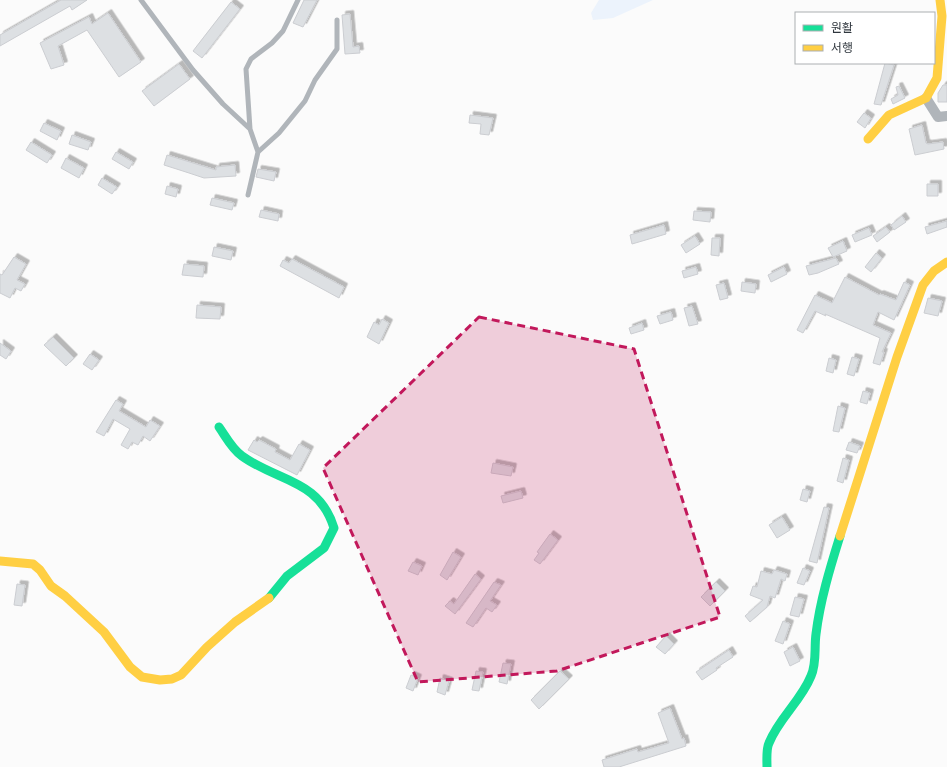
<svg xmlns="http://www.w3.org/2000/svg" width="947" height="767" viewBox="0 0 947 767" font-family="'Exo 2','Noto Sans KR',sans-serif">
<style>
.green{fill:#ecf3fc}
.building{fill:#dde0e3;stroke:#cbcdd1;filter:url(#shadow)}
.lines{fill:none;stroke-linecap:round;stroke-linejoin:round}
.lane{stroke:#b0b5ba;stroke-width:5}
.street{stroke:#b0b5ba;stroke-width:10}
.fast{stroke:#16e098;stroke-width:9}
.slow{stroke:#ffcf43;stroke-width:9}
.marked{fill:#c2185b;fill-opacity:0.2;stroke:#c2185b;stroke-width:3;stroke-dasharray:8 5;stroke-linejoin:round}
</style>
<defs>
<filter id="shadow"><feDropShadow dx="3.5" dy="-3.5" stdDeviation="0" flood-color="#0004"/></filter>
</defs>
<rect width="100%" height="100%" fill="#fbfbfb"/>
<!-- green -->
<path class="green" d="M599,0h54l-40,18 -20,2 -2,-7z"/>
<!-- building -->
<path class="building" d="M61,0h26l-15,10 -2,-4 -70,40v-11z
M304,0h13l-14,27 -10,-4z
M231,2l9,7 -38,49 -9,-7z
M108,13l33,49 -22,15 -32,-47 -29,16 6,19 -13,4 -11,-26 49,-26 3,7z
M350,14l3,33 6,-1 1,7 -15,1 -3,-39z
M885,63l9,2 -13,40 -7,-1z
M179,64l11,15 -36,27 -12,-15z
M943,85h4v17h-9v-9z
M899,86l6,12 -12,6 -2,-5 7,-4 -2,-8z
M864,113l7,5 -6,10 -8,-6z
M470,115l23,3 -4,17 -9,-1 1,-10 -12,-1z
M44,123l17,8 -4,9 -17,-9z
M922,125l4,18 2,1 15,-2 1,7 -29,6 -6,-26z
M72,135l19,7 -3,8 -19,-6z
M31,142l21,13 -5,8 -21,-13z
M116,152l17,10 -4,7 -17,-10z
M167,155l49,15v-3l19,-2 1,11 -32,2 -15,-5 -25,-8z
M66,158l18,10 -5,10 -18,-10z
M258,169l18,3 -2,9 -18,-4z
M102,178l15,9 -5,7 -14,-9z
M927,184h11v12h-11z
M167,186l11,3 -2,8 -11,-3z
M212,198l22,5 -2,7 -22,-5z
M261,210l18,4 -1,7 -19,-4z
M694,211l17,1 -1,10 -17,-2z
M902,216l4,6 -12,8 -3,-5z
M947,221v6l-20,7 -2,-7z
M664,225l2,9 -34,10 -2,-9z
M886,227l4,5 -13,10 -4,-6z
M869,228l3,7 -17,7 -3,-7z
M695,236l5,8 -14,9 -5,-8z
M712,238h8l-1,18 -8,-1z
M843,241l4,10 -14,6 -5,-9z
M214,247l19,4 -2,9 -19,-4z
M876,253l6,5 -11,14 -6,-5z
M14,257l12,7 -9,16 8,4 -4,7 -6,-3 -5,10 -10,-5v-19l2,1z
M836,258l3,6 -21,9 -9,2 -3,-9z
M292,259l52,28 -5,11 -59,-32 3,-6 6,3z
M184,264l20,2 -1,11 -21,-2z
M696,267l2,7 -14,4 -2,-7z
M784,267l3,7 -16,8 -3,-7z
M845,277l34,18 1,-1 16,6 8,-18 6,3 -16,35 -16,-8 -5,13 18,8 -9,19h2l-4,13 -7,-2 7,-25 -55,-24 1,2 -11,-5 -12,22 -6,-3 18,-35 17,8z
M742,282l14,2 -1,9 -14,-2z
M724,283l4,15 -8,2 -4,-15z
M928,298l14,3 -4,15 -14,-3z
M197,305l24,2 -1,12 -24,-1z
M692,306l6,18 -9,2 -5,-18z
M671,312l2,8 -13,4 -3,-8z
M382,319l7,4 -10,21 -12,-7 7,-15 5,3z
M642,323l2,7 -13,4 -2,-6z
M53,337l21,21 -8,8 -22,-21z
M0,343l11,8 -5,8 -6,-4z
M90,354l9,6 -7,10 -9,-6z
M852,357l7,2 -5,17 -7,-2z
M829,358l7,2 -3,13 -7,-2z
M863,391l7,2 -3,11 -7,-2z
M116,400l7,4 -4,7 27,16 4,-7 10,6 -10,15 -7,-5 -5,9 -6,-3 -4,7 -7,-4 9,-16 -17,-10 -9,17 -8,-4z
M838,406l7,2 -6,24 -6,-1z
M254,440l3,2 2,-2 17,9 -1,3 15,8 9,-16 11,6 -13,25 -49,-25z
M849,442l11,4 -3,7 -11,-3z
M843,458l6,2 -6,23 -6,-2z
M493,463l20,4 -2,9 -20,-3z
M803,489l7,2 -3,11 -7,-2z
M521,491l2,7 -20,5 -2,-7z
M824,507l5,1 -12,55 -8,-2z
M782,517l8,13 -13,8 -8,-13z
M550,534l8,6 -18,24 -6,-4 5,-7 -2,-1z
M453,552l8,5 -14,23 -7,-5z
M413,562l9,4 -4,9 -10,-4z
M803,568l7,3 -6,14 -7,-2z
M774,570l13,4 -2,7 -4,-2 -6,19 -5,-2 -3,11 -17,15 -5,-6 18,-16 -13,-5 3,-9 4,1 4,-16 11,3z
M475,574l6,5 -26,35 -10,-8 5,-5 4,3z
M494,582l7,3 -11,16 7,4 -5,7 -6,-4 -13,19 -7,-4z
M716,582l9,9 -15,15 -9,-9z
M17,584l8,1 -3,21 -8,-1z
M795,597l9,2 -5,18 -9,-2z
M783,621l7,3 -7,20 -8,-3z
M666,636l8,8 -9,10 -9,-7z
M793,647l7,14 -10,5 -6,-14z
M729,650l4,7 -17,11 1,2 -15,10 -6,-8z
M503,663l8,1 -4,20 -8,-2z
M476,671l7,1 -4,19 -7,-1z
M560,671l9,8 -30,30 -8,-9z
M411,675l7,3 -5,13 -7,-3z
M440,678l9,3 -4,14 -8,-3z
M670,708l12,31 2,-1 2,8 -67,21h-15l-2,-7 35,-11 1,3 31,-9 -11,-30z"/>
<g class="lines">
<!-- lane -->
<path class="lane" d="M141,0l52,70 30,34 27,25 8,23 -10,43
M250,129l-4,-60 5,-10 21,-16 11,-12 15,-31
M258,152l21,-19 26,-32 10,-21 22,-31v-29"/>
<!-- street -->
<path class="street" d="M926,98l12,19 9,-1"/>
<!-- fast -->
<path class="fast" d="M219,427c7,10 13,22 23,29 36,26 77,23 92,72l-10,20 -37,28 -18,22
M767,767c0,-7 -1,-18 2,-24 10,-25 32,-42 42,-67 6,-13 3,-28 5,-42 4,-33 14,-66 24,-98"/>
<!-- slow -->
<path class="slow" d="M868,139l21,-24 37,-17 11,-20 5,-62 -2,-16
M840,536l57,-179 26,-72 11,-14 13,-9
M0,561l33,3 7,6 11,16 14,10 39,36 26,35 12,10 18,3 12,-1 9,-4 26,-28 28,-25 34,-24"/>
</g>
<!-- marked area -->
<path class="marked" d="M479,317l155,32 86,268 -163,54 -139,11 -95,-214z"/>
<!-- legend -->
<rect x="795" y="12" width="140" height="52" fill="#ffffff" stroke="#acafb2"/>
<rect x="803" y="25" width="20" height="6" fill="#16e098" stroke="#acafb2"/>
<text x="831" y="32" font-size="12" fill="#30373e">원활</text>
<rect x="803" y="45" width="20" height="6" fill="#ffcf43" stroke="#acafb2"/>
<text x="831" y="52" font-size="12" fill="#30373e">서행</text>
</svg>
